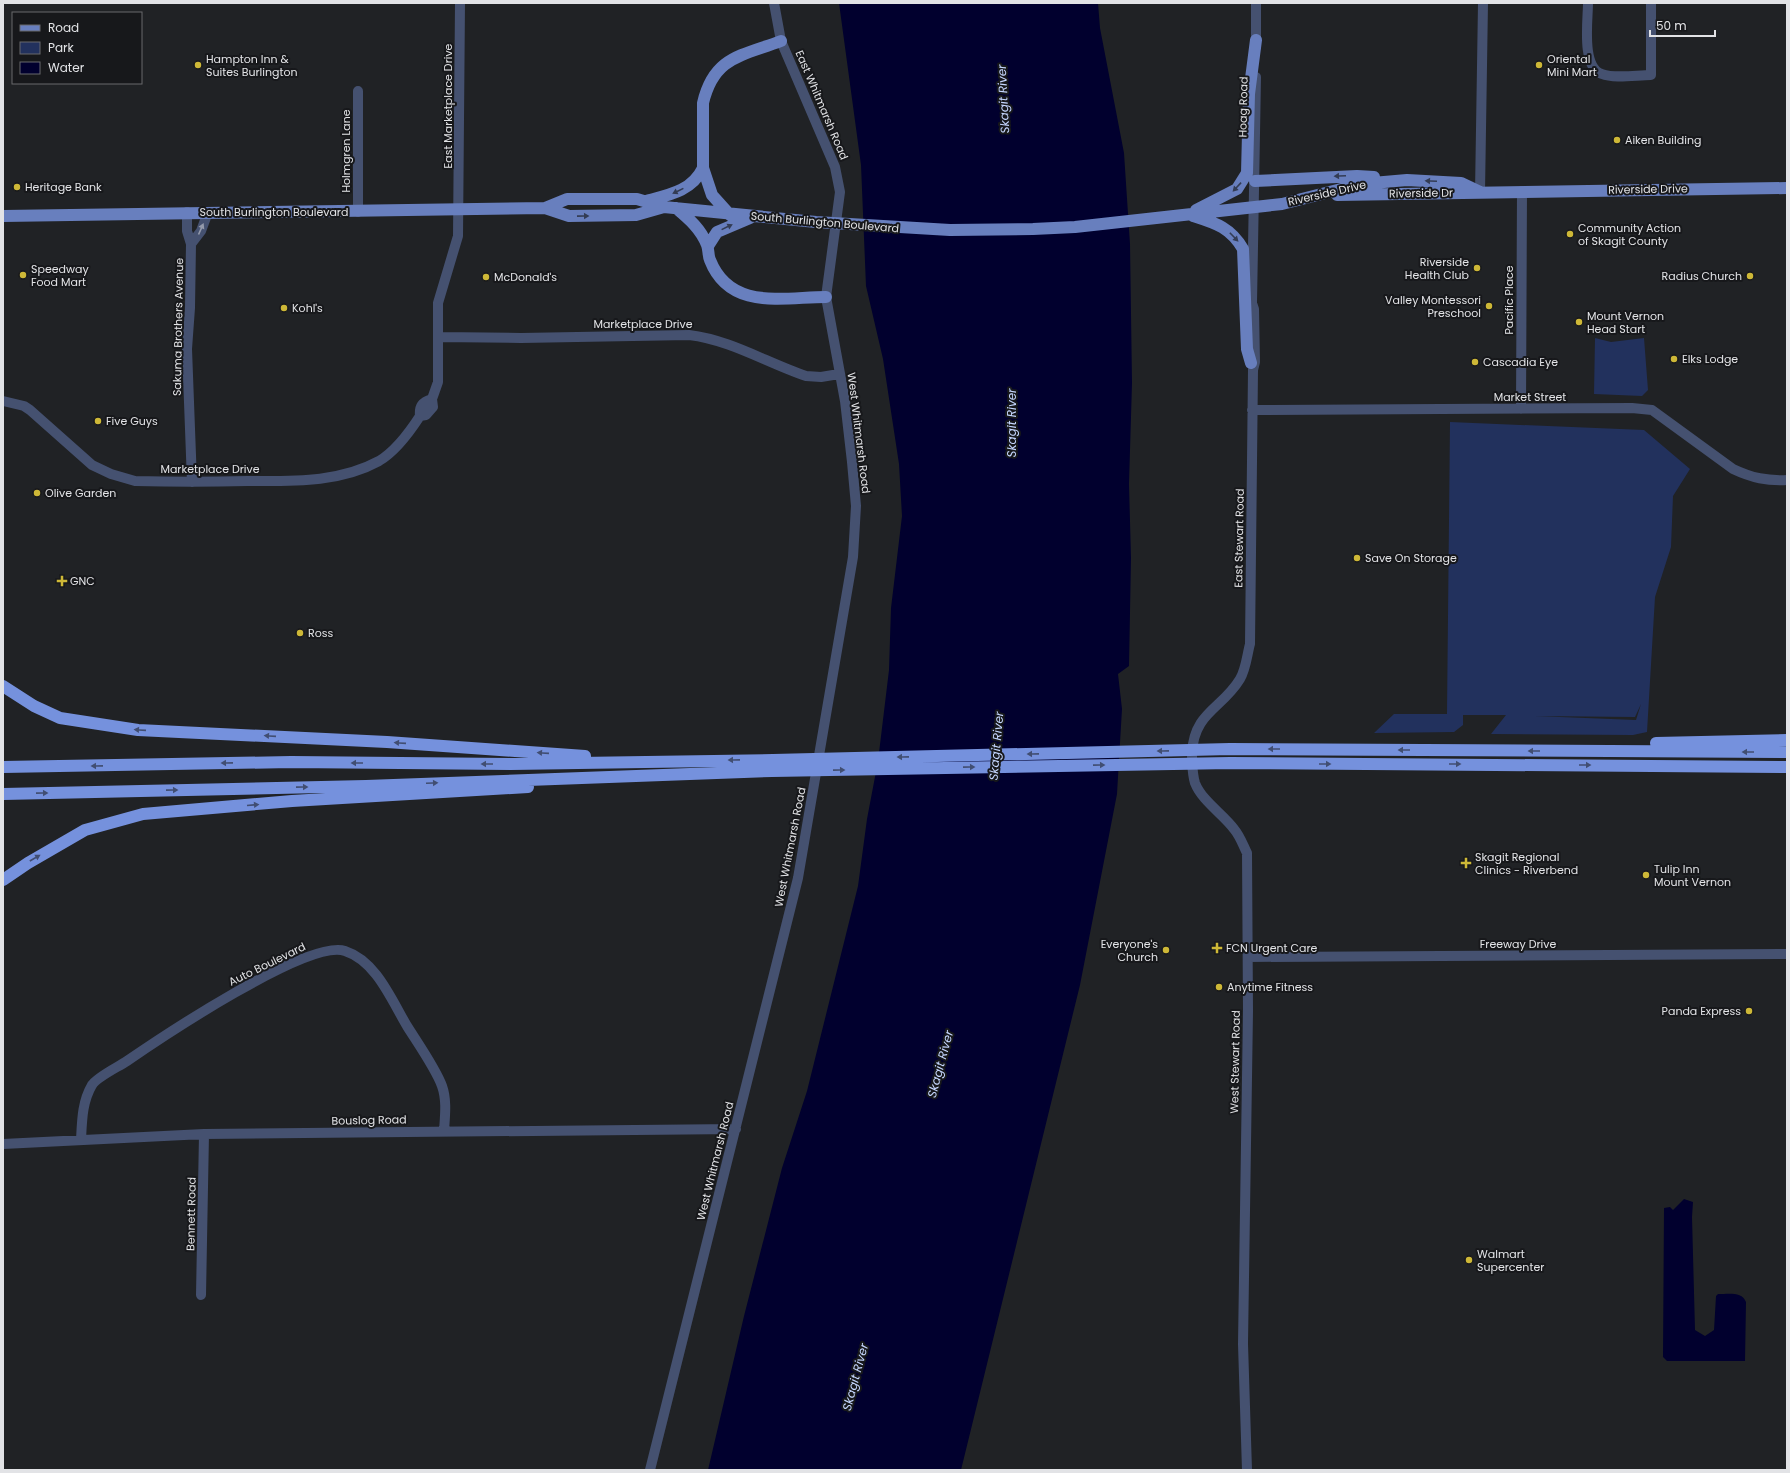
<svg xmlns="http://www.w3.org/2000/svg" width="1790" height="1473" viewBox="0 0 1790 1473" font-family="Poppins,sans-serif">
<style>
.green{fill:#22315d;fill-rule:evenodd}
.water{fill:#01002e}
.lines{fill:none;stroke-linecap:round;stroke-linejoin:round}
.minor{stroke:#455170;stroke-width:10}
.major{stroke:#687fbe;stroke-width:12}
.highway{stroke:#7591dd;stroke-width:12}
.oneway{fill:#333c54}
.oneway2{fill:#949aab}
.oneway3{fill:#414e72}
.poi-dot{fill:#ceb837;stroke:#17181b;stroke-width:1.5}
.labels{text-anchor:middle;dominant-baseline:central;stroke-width:4;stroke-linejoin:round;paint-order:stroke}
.poi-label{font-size:11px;fill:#e2e3e6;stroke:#17181b;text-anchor:start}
.street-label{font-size:11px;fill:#e2e3e6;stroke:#17181b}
.water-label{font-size:12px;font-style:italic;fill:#c5d6fe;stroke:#17181b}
</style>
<rect width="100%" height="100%" fill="#202225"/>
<!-- green -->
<path class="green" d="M1595,338l16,4 33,-4 4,52 -6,6 -48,-2z
M1450,422l194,8 46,39 -17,27 -2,51 -16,50 -8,135 -14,3 -142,-1 15,-19h-43v10l-9,7 -80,1 20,-19h53zM1641,704l-5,16 -101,-4 100,1z"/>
<!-- water -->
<path class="water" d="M839,3h259l2,25 24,125 6,91 2,139 -3,101 2,74 -2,108 -11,8 4,35 -5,85 -37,191 -119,485h-253l36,-154 38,-148 25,-77 51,-205 9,-67 11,-58 11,-91 2,-62 11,-92 -3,-52 -16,-105 -17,-73 -5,-121z
M1684,1199l9,3 -1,15 3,113 10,6 9,-6 2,-34 2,-2c10,0 24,-3 28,8l-1,59h-78l-4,-4 1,-149 6,-1 3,3z"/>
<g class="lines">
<!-- minor -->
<path class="minor" d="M1588,3c0,17 -7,65 14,71 12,5 35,1 49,1v-72
M1256,47v-44
M358,91v121
M1480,192l3,-189
M187,212v19l4,13 -1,64 -3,41 5,133
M191,244l10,-13 7,-19
M1250,309l2,-6 4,-226
M438,337l83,1 168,-3c42,5 78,28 117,41l15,1 18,-3
M3,401l21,5 6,4 62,55 19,9 24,7c38,1 75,1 113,0 44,0 91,2 131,-20 17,-10 30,-28 41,-45
M1521,409l1,-218
M1252,410l380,-2 20,2 81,59c19,9 34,12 54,11
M420,416l6,-1 7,-8 -1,-8 6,-17v-79l20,-67 2,-233
M420,416c-1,-10 2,-14 12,-17
M1248,957l539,-3
M81,1140c1,-19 1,-38 11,-55 5,-8 26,-18 35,-24 35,-24 181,-122 218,-110 31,10 46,48 62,75 10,16 29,43 35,60 5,14 3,30 2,45
M3,1144l201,-10 532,-5
M201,1295l3,-161
M650,1470l148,-592 55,-321 3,-51 -4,-44 -7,-61 -19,-104 14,-105 -5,-25 -54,-126 -7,-38
M1247,1470l-4,-126 5,-333 -1,-158c-4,-8 -7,-17 -13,-24 -11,-15 -32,-28 -39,-46 -3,-10 -3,-20 -3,-30 2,-41 30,-44 48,-74 6,-10 7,-24 10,-35l3,-274 2,-8 -1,-53 -2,-6"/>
<!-- major -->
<path class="major" d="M1255,181l102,-5 17,1
M1337,195l450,-7
M646,201c23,-6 46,-10 57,-33
M545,208l22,-9h70l27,8 152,15 134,8 83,-1 42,-2 207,-23 79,-20 46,-4 54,3 19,9
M676,208c13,11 25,21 31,37 2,5 1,11 3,15 20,51 73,37 116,37
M1196,210l41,-21 10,-16 2,-79 7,-54
M730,215l-18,-20 -9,-27v-65c11,-47 39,-47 78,-62
M3,216l542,-8 24,8 67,-1 28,-8
M1193,216c22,7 37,11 50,33l4,100 4,14
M708,246l9,-14 33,-14"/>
<!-- highway -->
<path class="highway" d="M3,686l31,20 26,12 78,12 249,12 198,14
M1656,743l131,-3
M3,767l288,-5 220,2 262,-4 457,-11 557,3
M3,794l363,-8 406,-15 458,-8 557,4
M3,880l25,-17 57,-33 58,-16 149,-13 236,-14"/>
</g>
<!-- one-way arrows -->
<defs><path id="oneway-solid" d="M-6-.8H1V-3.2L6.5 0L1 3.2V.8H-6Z"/></defs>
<g class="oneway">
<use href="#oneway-solid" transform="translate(1340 176) rotate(177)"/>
<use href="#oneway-solid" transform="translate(1431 181) rotate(-177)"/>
<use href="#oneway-solid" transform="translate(1237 187) rotate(133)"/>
<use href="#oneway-solid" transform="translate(678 191) rotate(154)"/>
<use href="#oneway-solid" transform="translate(583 216) rotate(-1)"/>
<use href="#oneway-solid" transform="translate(727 227) rotate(-26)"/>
<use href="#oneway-solid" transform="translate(1234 237) rotate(46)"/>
</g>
<use class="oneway2" href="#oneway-solid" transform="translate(201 229) rotate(-66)"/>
<g class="oneway3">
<use href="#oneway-solid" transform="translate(140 730) rotate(-176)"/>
<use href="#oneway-solid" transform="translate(270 736) rotate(-176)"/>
<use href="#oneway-solid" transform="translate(400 743) rotate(-176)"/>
<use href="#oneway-solid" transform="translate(1274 749) rotate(-180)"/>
<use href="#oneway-solid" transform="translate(1404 750) rotate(-180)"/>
<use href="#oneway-solid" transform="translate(1163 751) rotate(179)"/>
<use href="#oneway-solid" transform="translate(1534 751) rotate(-180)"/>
<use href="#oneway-solid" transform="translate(1748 752) rotate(-180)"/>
<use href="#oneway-solid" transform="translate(543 753) rotate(-176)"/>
<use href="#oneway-solid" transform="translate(1033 754) rotate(179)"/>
<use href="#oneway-solid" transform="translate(903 757) rotate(179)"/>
<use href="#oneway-solid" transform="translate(734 760) rotate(179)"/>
<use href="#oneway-solid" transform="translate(227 763) rotate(179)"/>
<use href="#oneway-solid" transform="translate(357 763) rotate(-180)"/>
<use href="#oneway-solid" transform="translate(487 764) rotate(-180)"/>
<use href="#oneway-solid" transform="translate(1325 764)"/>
<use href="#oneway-solid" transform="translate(1455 764)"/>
<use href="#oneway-solid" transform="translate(1099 765) rotate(-1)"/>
<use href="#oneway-solid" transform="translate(1585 765)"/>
<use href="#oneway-solid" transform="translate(97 766) rotate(179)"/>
<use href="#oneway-solid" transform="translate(969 767) rotate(-1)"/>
<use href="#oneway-solid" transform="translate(839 770) rotate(-1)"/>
<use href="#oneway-solid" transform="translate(432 783) rotate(-2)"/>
<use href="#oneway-solid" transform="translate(302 787) rotate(-1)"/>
<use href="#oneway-solid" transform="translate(172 790) rotate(-1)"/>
<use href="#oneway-solid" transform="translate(42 793) rotate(-1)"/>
<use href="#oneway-solid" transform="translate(253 805) rotate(-5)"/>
<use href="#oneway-solid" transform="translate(35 858) rotate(-30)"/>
</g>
<!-- markers -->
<g class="poi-dot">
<circle cx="198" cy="65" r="4"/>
<circle cx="1539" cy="65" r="4"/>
<circle cx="1617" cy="140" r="4"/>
<circle cx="17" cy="187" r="4"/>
<circle cx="1570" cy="234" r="4"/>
<circle cx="1477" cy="268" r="4"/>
<circle cx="23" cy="275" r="4"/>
<circle cx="1750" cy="276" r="4"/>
<circle cx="486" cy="277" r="4"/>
<circle cx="1489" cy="306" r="4"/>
<circle cx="284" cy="308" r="4"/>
<circle cx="1579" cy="322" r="4"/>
<circle cx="1674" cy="359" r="4"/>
<circle cx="1475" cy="362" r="4"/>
<circle cx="98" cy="421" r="4"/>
<circle cx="37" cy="493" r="4"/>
<circle cx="1357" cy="558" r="4"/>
<path d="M60 575h4v4h4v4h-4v4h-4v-4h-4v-4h4z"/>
<circle cx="300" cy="633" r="4"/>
<path d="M1464 857h4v4h4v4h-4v4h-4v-4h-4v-4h4z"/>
<circle cx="1646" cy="875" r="4"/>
<path d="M1215 942h4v4h4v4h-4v4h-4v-4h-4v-4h4z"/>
<circle cx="1166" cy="950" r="4"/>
<circle cx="1219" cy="987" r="4"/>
<circle cx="1749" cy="1011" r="4"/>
<circle cx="1469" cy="1260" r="4"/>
</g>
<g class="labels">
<!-- poi labels -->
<g class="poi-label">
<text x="206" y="59">Hampton Inn &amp;<tspan x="206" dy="13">Suites Burlington</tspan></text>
<text x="1547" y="59">Oriental<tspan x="1547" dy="13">Mini Mart</tspan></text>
<text x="1625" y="140">Aiken Building</text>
<text x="25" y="187">Heritage Bank</text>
<text x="1578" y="228">Community Action<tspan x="1578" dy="13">of Skagit County</tspan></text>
<text x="1469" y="262" text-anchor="end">Riverside<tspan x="1469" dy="13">Health Club</tspan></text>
<text x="31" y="269">Speedway<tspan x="31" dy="13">Food Mart</tspan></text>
<text x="1742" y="276" text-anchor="end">Radius Church</text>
<text x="494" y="277">McDonald's</text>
<text x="1481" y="300" text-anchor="end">Valley Montessori<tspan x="1481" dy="13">Preschool</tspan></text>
<text x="292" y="308">Kohl's</text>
<text x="1587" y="316">Mount Vernon<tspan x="1587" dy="13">Head Start</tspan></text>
<text x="1682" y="359">Elks Lodge</text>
<text x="1483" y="362">Cascadia Eye</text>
<text x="106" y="421">Five Guys</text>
<text x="45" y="493">Olive Garden</text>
<text x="1365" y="558">Save On Storage</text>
<text x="70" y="581">GNC</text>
<text x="308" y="633">Ross</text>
<text x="1475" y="857">Skagit Regional<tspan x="1475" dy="13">Clinics - Riverbend</tspan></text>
<text x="1654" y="869">Tulip Inn<tspan x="1654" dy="13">Mount Vernon</tspan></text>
<text x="1158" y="944" text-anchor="end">Everyone's<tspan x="1158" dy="13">Church</tspan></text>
<text x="1226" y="948">FCN Urgent Care</text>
<text x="1227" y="987">Anytime Fitness</text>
<text x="1741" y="1011" text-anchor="end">Panda Express</text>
<text x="1477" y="1254">Walmart<tspan x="1477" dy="13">Supercenter</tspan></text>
</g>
<!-- street labels -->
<g class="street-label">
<text transform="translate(822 105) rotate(67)">East Whitmarsh Road</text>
<text transform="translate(448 106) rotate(-90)">East Marketplace Drive</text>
<text transform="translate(1243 107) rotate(-89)">Hoag Road</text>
<text transform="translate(346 151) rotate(-90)">Holmgren Lane</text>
<text transform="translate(1648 189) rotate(-1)">Riverside Drive</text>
<text transform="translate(1327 193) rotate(-13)">Riverside Drive</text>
<text transform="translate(1421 193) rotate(-1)">Riverside Dr</text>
<text x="274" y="212">South Burlington Boulevard</text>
<text transform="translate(825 222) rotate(5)">South Burlington Boulevard</text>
<text transform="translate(1509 300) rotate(-90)">Pacific Place</text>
<text x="643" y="324">Marketplace Drive</text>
<text transform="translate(178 327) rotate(-89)">Sakuma Brothers Avenue</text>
<text x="1530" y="397">Market Street</text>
<text transform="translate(859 433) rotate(83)">West Whitmarsh Road</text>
<text x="210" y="469">Marketplace Drive</text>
<text transform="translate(1239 538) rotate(-89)">East Stewart Road</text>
<text transform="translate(790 847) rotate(-79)">West Whitmarsh Road</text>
<text x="1518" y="944">Freeway Drive</text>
<text transform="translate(267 964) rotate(-26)">Auto Boulevard</text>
<text transform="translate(1235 1062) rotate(-89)">West Stewart Road</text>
<text transform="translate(369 1120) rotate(-1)">Bouslog Road</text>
<text transform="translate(715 1161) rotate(-76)">West Whitmarsh Road</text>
<text transform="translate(191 1214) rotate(-89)">Bennett Road</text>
</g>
<!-- water labels -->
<g class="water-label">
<text transform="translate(1003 99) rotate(-93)">Skagit River</text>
<text transform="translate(1011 423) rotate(-90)">Skagit River</text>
<text transform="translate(996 746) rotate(-85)">Skagit River</text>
<text transform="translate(940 1064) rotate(-75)">Skagit River</text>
<text transform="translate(855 1377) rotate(-75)">Skagit River</text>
</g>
</g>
<!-- border -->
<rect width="1790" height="1473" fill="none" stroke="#e2e3e6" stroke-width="8"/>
<!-- legend -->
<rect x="12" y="12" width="130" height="72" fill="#17181b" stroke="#68696c"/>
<rect x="20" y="25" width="20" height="6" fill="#687fbe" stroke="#68696c"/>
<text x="48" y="32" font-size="12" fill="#e2e3e6">Road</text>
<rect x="20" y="42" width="20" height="12" fill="#22315d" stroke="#68696c"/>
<text x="48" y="52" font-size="12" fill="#e2e3e6">Park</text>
<rect x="20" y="62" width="20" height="12" fill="#01002e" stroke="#68696c"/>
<text x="48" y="72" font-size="12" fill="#e2e3e6">Water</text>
<!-- scale -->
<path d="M1650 30v6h65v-6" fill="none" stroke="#e2e3e6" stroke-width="2"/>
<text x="1656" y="30" font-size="12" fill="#e2e3e6" stroke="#17181b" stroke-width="3" paint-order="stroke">50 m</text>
</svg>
